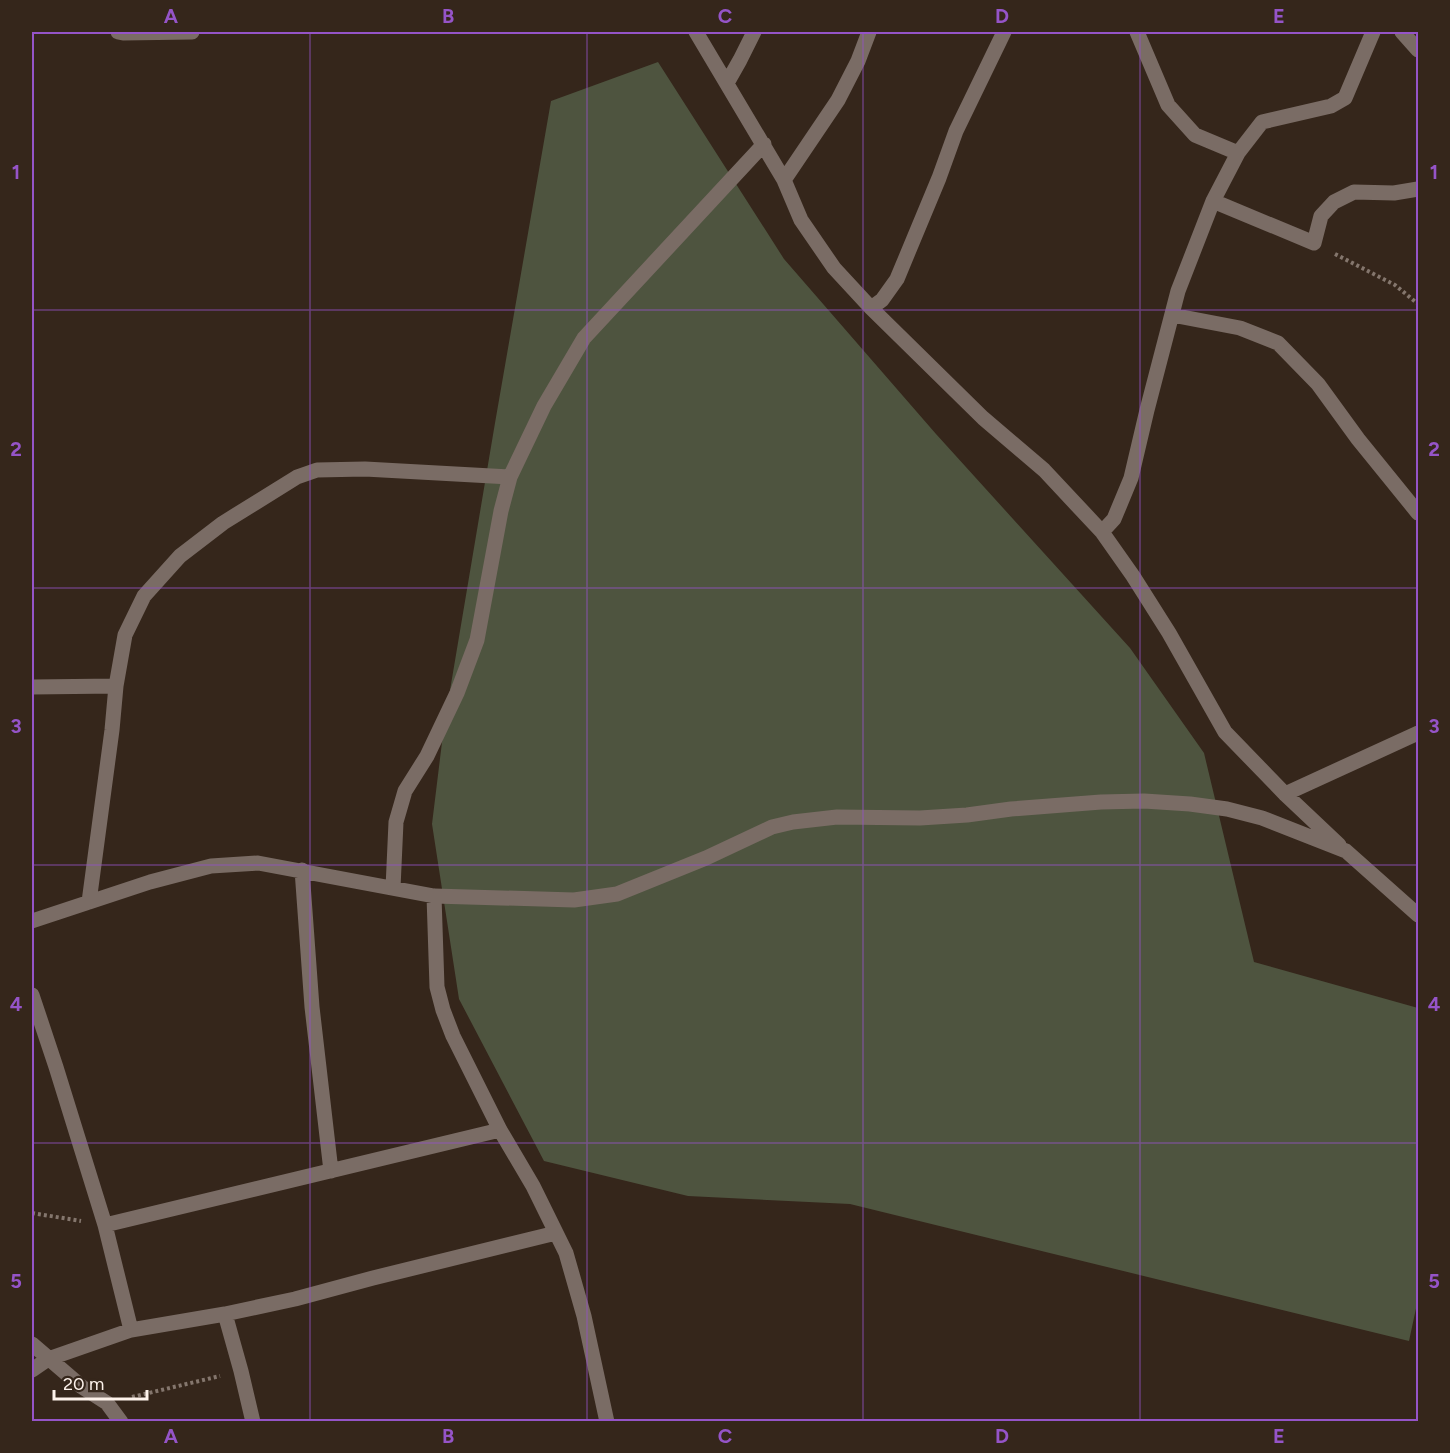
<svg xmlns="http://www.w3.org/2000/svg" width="1450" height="1453" viewBox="0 0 1450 1453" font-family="Figtree,sans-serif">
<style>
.green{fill:#4e543f}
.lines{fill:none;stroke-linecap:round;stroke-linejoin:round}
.path{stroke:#84766d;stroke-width:4;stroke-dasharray:3 3;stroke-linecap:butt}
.minor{stroke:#7a6c65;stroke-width:15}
.grid{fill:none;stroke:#9554c8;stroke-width:1.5;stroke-opacity:0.55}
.neatline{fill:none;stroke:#9554c8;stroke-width:2}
.grid-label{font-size:20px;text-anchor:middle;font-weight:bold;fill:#9554c8}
</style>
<rect width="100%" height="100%" fill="#35261b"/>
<!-- green -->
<path class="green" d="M658,62l126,197 152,175 194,214 74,105 50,209 164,46v291l-9,42 -559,-137 -162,-8 -144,-35 -85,-162 -27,-175 12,-98 51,-303 56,-322z"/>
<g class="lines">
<!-- path -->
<path class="path" d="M1335,254l60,31 23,19
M32,1213l49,8
M132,1397l88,-21"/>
<!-- minor -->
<path class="minor" d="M118,32l5,1 69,-1
M696,32l88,148 17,40 33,48 37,40 112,110 61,52 58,62 31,44 36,57 56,99 60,62 54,51
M1137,32l31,73 27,30 43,18
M1402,32l16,18
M727,83l13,-23 14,-28
M784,180l54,-80 20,-39 11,-29
M1213,201l101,42 7,-27 13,-14 20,-10 40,1 24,-4
M871,308l11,-8 15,-21 42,-101 17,-47 48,-99
M1172,315l68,13 38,15 40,41 40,55 60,74
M1102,532l12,-13 17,-41 16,-68 31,-119 35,-90 25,-48 24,-31 69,-16 14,-8 28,-66
M32,687l84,-1
M1285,794l133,-61
M302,870l10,137 19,164
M393,888l3,-66 9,-31 22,-35 30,-63 20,-53 24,-129 9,-34 34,-71 40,-68 180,-194
M434,896l3,91 6,23 10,26 47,94 33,56 33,67 18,63 23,106
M89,902l23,-172 4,-44 9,-51 19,-39 36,-40 43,-33 74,-46 20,-7 48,-1 145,8
M32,921l118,-39 61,-16 47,-3 176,33 140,4 43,-6 89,-36 66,-31 21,-5 44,-5 83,1 47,-3 44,-6 90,-7 43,-1 46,3 37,5 35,9 84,33 72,64
M32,995l24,72 49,158 26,105
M105,1225l395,-95
M225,1314l16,57 12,51
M32,1344l50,43 25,16 14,19
M32,1370l16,-11 83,-29 94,-16 70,-15 78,-21 183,-45"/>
</g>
<!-- grid -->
<path class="grid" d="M310,32v1390M587,32v1390M863,32v1390M1140,32v1390M32,310h1386M32,588h1386M32,865h1386M32,1143h1386"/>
<!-- border -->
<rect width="1450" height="1453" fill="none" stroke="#35261b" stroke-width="66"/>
<!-- scale -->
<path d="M54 1390v9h93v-9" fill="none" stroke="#fdf2eb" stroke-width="3"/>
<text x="63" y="1390" font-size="18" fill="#fdf2eb" stroke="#35261b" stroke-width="4.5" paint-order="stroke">20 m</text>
<rect x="33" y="33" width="1384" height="1387" class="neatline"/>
<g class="grid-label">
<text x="171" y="23">A</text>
<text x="448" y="23">B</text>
<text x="725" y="23">C</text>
<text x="1002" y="23">D</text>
<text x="1279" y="23">E</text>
<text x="16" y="179">1</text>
<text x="1434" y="179">1</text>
<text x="16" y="456">2</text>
<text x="1434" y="456">2</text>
<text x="16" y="733">3</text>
<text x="1434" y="733">3</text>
<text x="16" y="1011">4</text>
<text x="1434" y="1011">4</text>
<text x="16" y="1288">5</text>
<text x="1434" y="1288">5</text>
<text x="171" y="1443">A</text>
<text x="448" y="1443">B</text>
<text x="725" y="1443">C</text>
<text x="1002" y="1443">D</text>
<text x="1279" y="1443">E</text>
</g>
</svg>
